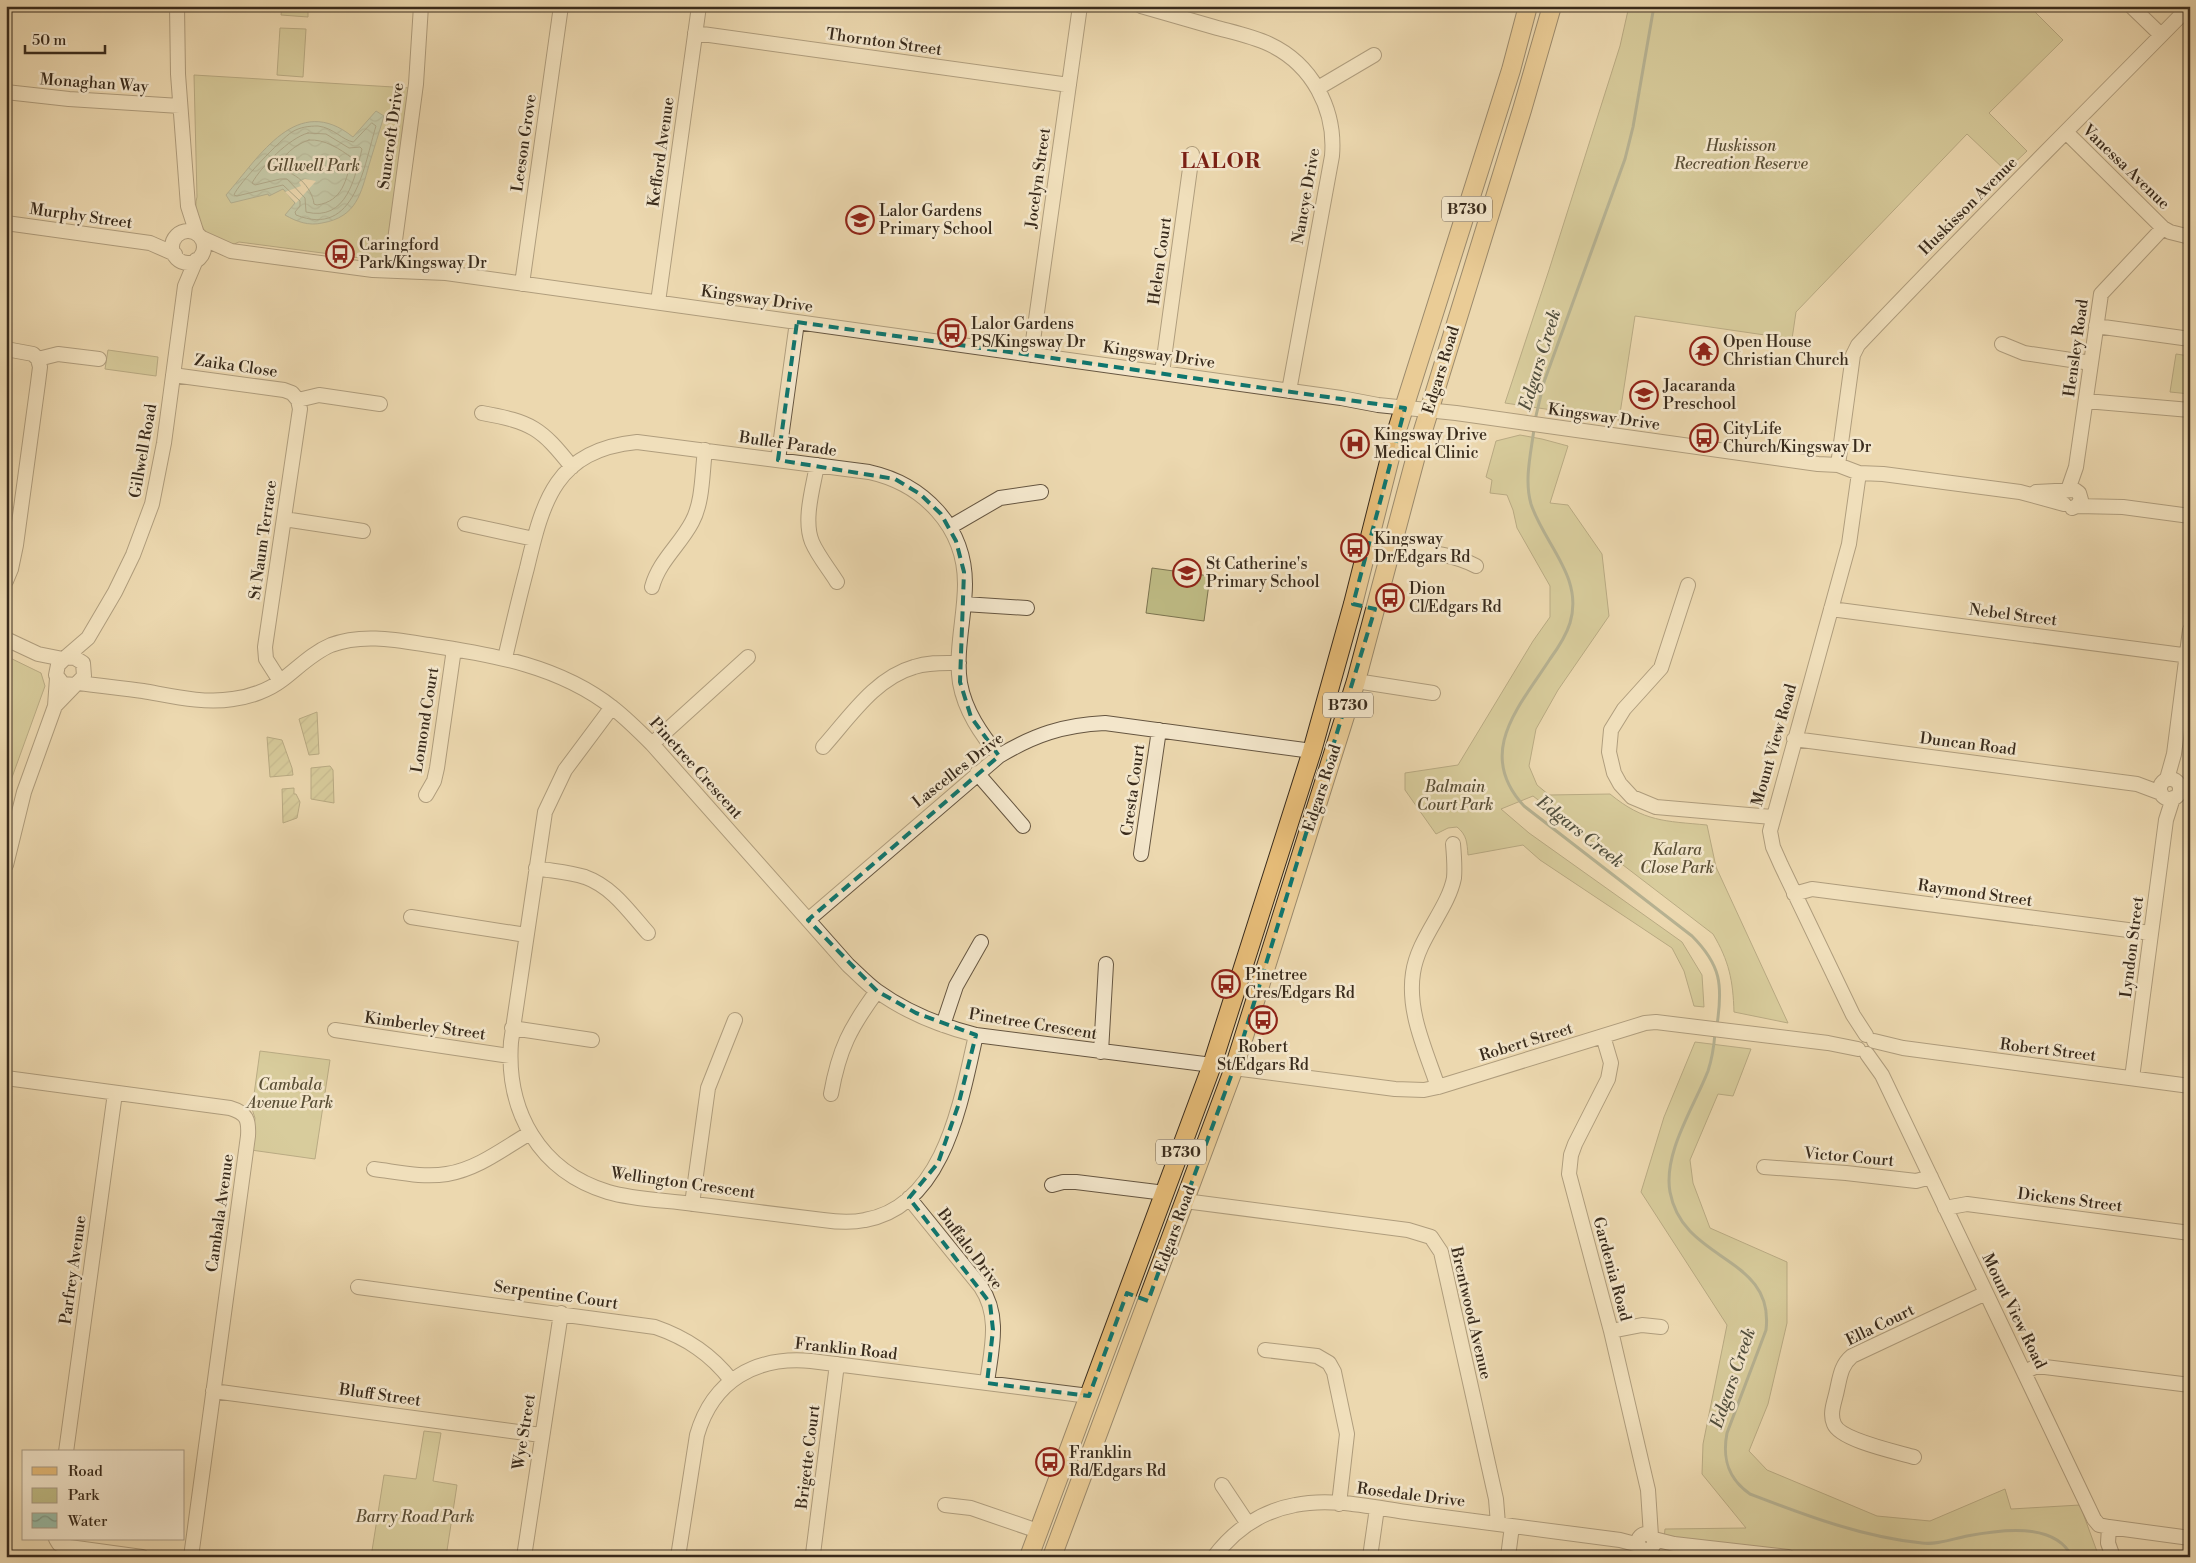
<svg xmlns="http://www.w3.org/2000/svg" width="2196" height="1563" viewBox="0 0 2196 1563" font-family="'Libre Bodoni',serif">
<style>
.park{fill:#bfbc85;stroke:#7c7450}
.garden{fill:url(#garden-furrows);stroke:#7c7450}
.water{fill:url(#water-waves);stroke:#73816e}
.pier{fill:#ecd8af}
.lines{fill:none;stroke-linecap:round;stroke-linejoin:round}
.shore{stroke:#6a7360;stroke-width:1}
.stream{stroke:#73816e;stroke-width:3}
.minor-casing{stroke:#665641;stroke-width:16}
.major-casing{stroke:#392b1c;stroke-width:20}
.minor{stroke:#f3e6cb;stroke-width:14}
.major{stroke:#e6bc78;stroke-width:18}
.marked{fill:none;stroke:#0f766e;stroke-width:4;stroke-dasharray:10 6;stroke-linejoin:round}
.labels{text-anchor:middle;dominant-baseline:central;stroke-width:5;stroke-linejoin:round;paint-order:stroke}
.shield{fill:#f3e6cb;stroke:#716350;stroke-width:1}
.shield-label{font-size:15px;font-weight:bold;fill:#392b1c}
.street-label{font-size:16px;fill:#392b1c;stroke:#f3e6cb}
.park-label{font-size:16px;font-style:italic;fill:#5a4f36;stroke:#f3e6cb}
.poi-label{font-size:16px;fill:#392b1c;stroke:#f3e6cb;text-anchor:start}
.water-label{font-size:18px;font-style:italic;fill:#514f3e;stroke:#f3e6cb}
.district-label{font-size:21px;font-weight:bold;letter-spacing:1px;fill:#7a1f14;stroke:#f3e6cb}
</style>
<defs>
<pattern id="garden-furrows" width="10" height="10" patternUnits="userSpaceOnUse" patternTransform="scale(1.25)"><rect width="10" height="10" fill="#bfbc85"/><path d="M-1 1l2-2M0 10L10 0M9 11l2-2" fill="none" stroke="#9c996c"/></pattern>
<pattern id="water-waves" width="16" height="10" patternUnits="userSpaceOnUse" patternTransform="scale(1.25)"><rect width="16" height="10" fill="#9abba5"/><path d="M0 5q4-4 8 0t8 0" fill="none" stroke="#7f9886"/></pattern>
</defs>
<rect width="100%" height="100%" fill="#ecd8af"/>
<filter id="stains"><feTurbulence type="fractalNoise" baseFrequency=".004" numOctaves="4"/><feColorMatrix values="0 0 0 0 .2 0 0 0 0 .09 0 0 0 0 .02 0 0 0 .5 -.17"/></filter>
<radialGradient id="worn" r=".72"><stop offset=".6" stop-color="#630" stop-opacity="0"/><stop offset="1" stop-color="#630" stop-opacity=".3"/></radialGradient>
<!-- park -->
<path class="park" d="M282,6h26v11l-27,-2z
M1629,6h400l34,34 -74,73 38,38 -21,20 -39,-37 -171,178 -4,27 -157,-23 -16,104 -114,-17 44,-133 71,-224z
M280,28l26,1 -3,48 -26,-2z
M194,75l216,13 -24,169 -3,3 -8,3 -7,-4 -129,-17c-24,13 -49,-23 -42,-45z
M108,350l50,7 -2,19 -51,-7z
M2176,354l14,2v38l-20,-2z
M1520,435l22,4 26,7 -18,57 18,2 34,49 7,62 -51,74 -22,39 -7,37 8,19 12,10 61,-1c34,28 55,27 97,31l9,42 72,156 -54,-11c-1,-32 -5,-51 -21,-78l-180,-138 -32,13 28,24 153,109 20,33 2,32 -10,-1 -10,-35 -12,-23 -132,-88 -17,-15 -55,10c-1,-12 -1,-20 -11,-28l-9,1 -12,6 -31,-44v-17l53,-8 75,-124 17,-24v-31l-33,-58 -4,-18 -6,-15 -17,-2 2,-13 -6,-3 10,-36z
M1152,568l58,8 -6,45 -58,-8z
M6,656l35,17 4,13 -39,108z
M1695,1042l56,7 -18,47 -15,-2 -28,66 3,23 17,45 77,34v61l-19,81 -19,47 18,19 110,46 53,5 75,-32 6,20 69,-4 19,52h-279l-156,-18 1,-10 81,-1 -44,-54 1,-30 24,-119 -86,-133 23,-75z
M260,1051l70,9 -15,99 -64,-9 4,-32 -3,-9z
M424,1431l17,2 -8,48 24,4 -11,72h-75l13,-82 32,4z"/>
<!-- garden -->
<path class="garden" d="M317,712l2,42 -10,1 -10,-36z
M267,737l15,3 10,28 1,7 -23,2z
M330,766l3,4 1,33 -23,-4v-31z
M294,788v6h2l4,8 -3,16 -14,5 -1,-34z"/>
<!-- water -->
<path class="water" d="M376,111l8,5c-5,16 -10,33 -15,49 -8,28 -12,52 -47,58 -13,3 -25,-1 -37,-8l10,-12 -12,-14 -14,7 -1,-2 -37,9 -5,-8c34,-39 71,-103 127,-58z"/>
<!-- pier -->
<path class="pier" d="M305,179l11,2 -20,22 -11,-11 16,-6 -2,-4z"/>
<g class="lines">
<!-- shore -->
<path class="shore" d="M372,123l4,3c-12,38 -20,113 -80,89l-1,-3 5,-6v-5l-17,-16 -46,11 -3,-1c3,-10 48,-57 58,-63 8,-5 17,-6 26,-6 16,2 24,14 35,16z
M308,133l18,1 23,14 11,-1 2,2c-7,28 -15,73 -56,63l-1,-14 -18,-19h-7l-25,6 -3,-2c9,-16 37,-45 56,-50z
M309,140c16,-1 31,9 43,18 -6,22 -9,43 -35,47l-3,-1c-2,-17 -20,-35 -37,-33l-2,-2c7,-12 20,-25 34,-29z"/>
<!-- stream -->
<path class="stream" d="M1535,420l9,-38 81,-223 8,-32 21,-121
M1534,429c-3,24 -10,51 -3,75 13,40 53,73 39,119 -4,13 -12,25 -20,36 -31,48 -75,94 -26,147l168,130c29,29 31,49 25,89
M1715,1033c-1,13 -3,26 -7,38 -14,36 -45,82 -38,121 13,71 105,63 96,138l-39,103c-5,26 1,46 23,61 55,21 112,43 172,49 15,2 30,-4 45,-7 31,-6 88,-15 105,21"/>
<defs>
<path id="minor" d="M177,6l1,68 10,132 9,28
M1141,6c25,7 49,14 73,21 18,5 38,9 55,17 43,20 67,65 63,112l-43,235
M2131,6l30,29
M695,33l374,52
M1318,88l56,-33
M6,92l63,7 111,7
M2066,132l97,96 7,4 20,5
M6,223l144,20 25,11
M172 247a16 16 0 1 1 32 0a16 16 0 1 1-32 0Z
M202,238l29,13 142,19 73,3 895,125 37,7 78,8 362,51 20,1 21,8 24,1 137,18 44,12
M391,270l25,-186 5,-78
M522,284l39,-278
M658,302l41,-296
M2096,326l94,13
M2002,344l22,9 67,10
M6,349l27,5 5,5
M1031,355l49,-349
M38,359l20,-5 41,5
M1162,373l30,-219
M173,375l111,15 8,3 6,7 21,-5 61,9
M2086,401l104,9
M482,413c50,9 59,15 90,54
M778,460l19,-138
M817,465c-4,23 -14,55 -5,77 6,14 17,27 25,40
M1838,465l15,-110 5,-10c109,-115 221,-226 332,-339
M1859,473l-10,71 -79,287 3,16 8,18 72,150 13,20
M2068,490l8,-23 25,-173 62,-66
M2036,492l39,-2 4,3 2,7 -4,6 -5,2
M2077,506l46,1 67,9
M284,519l79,12
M465,524l69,15
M950,527l50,-29 41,-6
M1390,548c28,4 61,4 86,18
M6,581l5,-12 5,-24 22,-162 2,-16 -2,-8
M1688,585l-27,83 -37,41 -13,21 -2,22 5,21 6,11 12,13 24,10 116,10
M652,587c7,-26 28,-42 40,-65 11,-20 10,-49 13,-72
M964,604l63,4
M1831,609l359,47
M6,639l32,15 25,5
M66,657l22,-19 27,-46 18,-37 19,-51 12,-61 21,-157 11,-26
M505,658c7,-30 14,-60 22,-90 16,-68 29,-118 110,-126l232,30c54,12 96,54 96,112 0,32 -10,67 -5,99 5,28 21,51 39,73
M280,681l-14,-22 -1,-12 35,-238 -2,-9
M1356,681l77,12
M79,683c21,3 43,5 64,8 29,5 61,13 90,8 17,-2 36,-9 49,-19 16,-12 30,-27 49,-35 31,-12 66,-5 98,0 65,10 131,21 184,63 14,11 27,24 39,36l196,221c10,9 19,19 29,26 29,21 64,35 99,44l236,30
M55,706l29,-30 -1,-13 -8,-5 -9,-1 -8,8 -2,10 7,9 12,1
M612,707l-47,63 -20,42 -34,230c-5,69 28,129 97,150 27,8 58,8 86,12 43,5 86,11 129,16 14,2 28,3 42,0 80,-14 96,-120 111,-185
M1794,739l343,45 24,9
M652,744l96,-87
M823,747c26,-29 52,-69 91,-80 15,-5 30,-4 45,-4
M977,773l46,53
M2160 789a10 10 0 1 1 20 0a10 10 0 1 1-20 0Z
M2167,779l7,-25 16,-124
M426,795l8,-14 3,-13 17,-119
M1141,854l18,-124
M6,865l18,-73 31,-86 2,-28
M536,868c16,3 33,4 49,9 28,10 45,36 63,56
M1794,894l18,-5 339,44
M411,917l115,18
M808,920l191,-164c35,-21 64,-31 106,-33l207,28
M943,1025l13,-39 25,-44
M512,1028l80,12
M335,1030l175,26
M1603,1036l8,27 -3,16 -33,65 -4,11 -2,19 42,157 37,159 3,46
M1874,1041l29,7 287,38
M1101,1052l5,-88
M1867,1054l15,21 212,444 5,6 10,2 -1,16 5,14
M1234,1068l161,21 29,1 14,-3 207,-64 11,-1 172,21 30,6
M6,1078l224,30c17,5 19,12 18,28l-57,421
M2132,1078l34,-258 7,-22
M1438,1087c-12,-36 -31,-75 -25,-114 5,-35 35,-64 41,-95 1,-11 0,-23 -1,-34
M831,1094c8,-45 19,-66 46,-103
M1764,1167l82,6 70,8 15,-4
M374,1169c24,3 49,9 73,5 31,-5 57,-26 83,-41
M1052,1185l11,-3h13l89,11
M909,1198l72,89c20,30 10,63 6,96
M1185,1201l223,29 23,7 10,15 55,247 2,25
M692,1204l16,-116 27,-68
M1945,1208l22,-4 223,29
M358,1287l297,40c32,11 56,27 76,53
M1611,1331l31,-6 19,2
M1265,1350l52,6 12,7 5,9 13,62 -8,70
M2024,1372l11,-5h10l145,18
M213,1391l328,44
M66,1452l49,-359
M1914,1457c-17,-5 -74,-17 -80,-33 -5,-11 1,-23 3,-34 3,-13 4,-25 15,-34l134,-63
M1222,1485l26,39
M945,1505l26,3 67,23
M2109,1527l81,11
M1638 1542a8 8 0 1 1 16 0a8 8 0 1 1-16 0Z
M56,1539l3,5 10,3 73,10
M1654,1539l20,5 114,13
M813,1554l24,-190
M524,1557l37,-244
M678,1557l19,-122c16,-55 59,-79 114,-74l278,35
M1214,1557c20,-27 48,-46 81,-52 38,-8 80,3 118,8 69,9 138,18 207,27l19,5
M1370,1557l7,-49
M1508,1557l4,-31"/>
<path id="major" d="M1029,1557l183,-492 100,-314 41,-147 44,-174 114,-360 17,-64
M1052,1557l182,-489 122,-387 65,-244 101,-327 30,-104"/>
</defs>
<!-- minor casing -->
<use href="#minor" class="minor-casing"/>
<!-- major casing -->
<use href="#major" class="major-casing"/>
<!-- minor -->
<use href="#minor" class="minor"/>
<!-- major -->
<use href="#major" class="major"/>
</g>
<!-- marked area -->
<path d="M0 0H2196V1563H0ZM797,322l608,86 -52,196 22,5 -141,459 -86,233 -21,-8 -38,103 -102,-13 6,-53 -3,-27 -81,-105 29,-35 20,-57 18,-71 -60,-22 -39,-22 -69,-71 191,-164 -28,-39 -11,-35 4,-110 -8,-31 -15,-27 -21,-20 -25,-15 -117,-19z" fill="#ecd8af" fill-opacity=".55" fill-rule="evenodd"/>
<path class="marked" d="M797,322l608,86 -52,196 22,5 -141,459 -86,233 -21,-8 -38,103 -102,-13 6,-53 -3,-27 -81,-105 29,-35 20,-57 18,-71 -60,-22 -39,-22 -69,-71 191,-164 -28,-39 -11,-35 4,-110 -8,-31 -15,-27 -21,-20 -25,-15 -117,-19z"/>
<!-- icons -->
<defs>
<symbol id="school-ring" viewBox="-11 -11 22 22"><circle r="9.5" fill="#f3e6cb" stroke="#8f2418" stroke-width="1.5"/><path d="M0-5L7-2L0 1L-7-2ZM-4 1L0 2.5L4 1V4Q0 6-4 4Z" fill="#8f2418"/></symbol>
<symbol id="bus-ring" viewBox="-11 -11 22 22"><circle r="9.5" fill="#f3e6cb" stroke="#8f2418" stroke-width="1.5"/><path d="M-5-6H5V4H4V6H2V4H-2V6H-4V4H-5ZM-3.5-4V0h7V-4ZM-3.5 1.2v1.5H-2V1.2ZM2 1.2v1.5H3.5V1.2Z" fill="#8f2418"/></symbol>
<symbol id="temple-ring" viewBox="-11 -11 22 22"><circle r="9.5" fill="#f3e6cb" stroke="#8f2418" stroke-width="1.5"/><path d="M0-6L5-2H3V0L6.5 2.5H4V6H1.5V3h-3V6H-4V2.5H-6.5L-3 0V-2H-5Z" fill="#8f2418"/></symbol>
<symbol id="hospital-ring" viewBox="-11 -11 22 22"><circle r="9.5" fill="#f3e6cb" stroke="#8f2418" stroke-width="1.5"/><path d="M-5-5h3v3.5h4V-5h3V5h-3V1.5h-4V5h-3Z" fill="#8f2418"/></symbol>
</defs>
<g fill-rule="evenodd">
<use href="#school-ring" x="844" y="204" width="32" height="32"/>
<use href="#bus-ring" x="324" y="238" width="32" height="32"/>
<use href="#bus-ring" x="936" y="317" width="32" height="32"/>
<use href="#temple-ring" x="1688" y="335" width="32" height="32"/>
<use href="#school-ring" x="1628" y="379" width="32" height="32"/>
<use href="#bus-ring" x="1688" y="422" width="32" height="32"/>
<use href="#hospital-ring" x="1339" y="428" width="32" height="32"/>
<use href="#bus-ring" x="1339" y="532" width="32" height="32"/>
<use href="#school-ring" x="1171" y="557" width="32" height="32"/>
<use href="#bus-ring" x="1374" y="582" width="32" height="32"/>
<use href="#bus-ring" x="1210" y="968" width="32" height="32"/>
<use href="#bus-ring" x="1247" y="1004" width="32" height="32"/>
<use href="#bus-ring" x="1034" y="1446" width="32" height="32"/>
</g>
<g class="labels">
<!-- shield labels -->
<g class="shield">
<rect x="1442" y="196.5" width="50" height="25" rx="4"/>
<rect x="1323" y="692.5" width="50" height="25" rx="4"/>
<rect x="1156" y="1139.5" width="50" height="25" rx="4"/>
</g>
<g class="shield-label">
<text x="1467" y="209">B730</text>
<text x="1348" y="705">B730</text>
<text x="1181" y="1152">B730</text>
</g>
<!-- street labels -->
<g class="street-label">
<text transform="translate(884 42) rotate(8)">Thornton Street</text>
<text transform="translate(94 83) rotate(4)">Monaghan Way</text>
<text transform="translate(391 136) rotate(-82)">Suncroft Drive</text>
<text transform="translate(524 143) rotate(-82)">Leeson Grove</text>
<text transform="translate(661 152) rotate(-82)">Kefford Avenue</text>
<text transform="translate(2126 167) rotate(44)">Vanessa Avenue</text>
<text transform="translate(1038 178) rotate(-82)">Jocelyn Street</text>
<text transform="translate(1306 196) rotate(-80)">Nancye Drive</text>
<text transform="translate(1968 206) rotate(-45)">Huskisson Avenue</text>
<text transform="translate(81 216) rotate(8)">Murphy Street</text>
<text transform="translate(1160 261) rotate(-82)">Helen Court</text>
<text transform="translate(757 299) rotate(8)">Kingsway Drive</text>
<text transform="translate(2076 348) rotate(-82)">Hensley Road</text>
<text transform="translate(1159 355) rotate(8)">Kingsway Drive</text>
<text transform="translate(236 366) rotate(8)">Zaika Close</text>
<text transform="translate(1441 370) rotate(-73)">Edgars Road</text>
<text transform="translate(1604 417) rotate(8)">Kingsway Drive</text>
<text transform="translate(788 444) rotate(8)">Buller Parade</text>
<text transform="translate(143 451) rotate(-80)">Gillwell Road</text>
<text transform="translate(263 540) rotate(-82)">St Naum Terrace</text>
<text transform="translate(2013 615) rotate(7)">Nebel Street</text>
<text transform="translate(425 720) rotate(-81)">Lomond Court</text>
<text transform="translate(1968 744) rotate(7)">Duncan Road</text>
<text transform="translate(1774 745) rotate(-74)">Mount View Road</text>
<text transform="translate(696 768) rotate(48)">Pinetree Crescent</text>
<text transform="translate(958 770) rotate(-38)">Lascelles Drive</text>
<text transform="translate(1322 788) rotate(-72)">Edgars Road</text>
<text transform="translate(1133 790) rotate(-82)">Cresta Court</text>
<text transform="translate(1975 893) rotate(8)">Raymond Street</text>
<text transform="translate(2132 947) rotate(-83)">Lyndon Street</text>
<text transform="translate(1033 1024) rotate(9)">Pinetree Crescent</text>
<text transform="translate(425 1026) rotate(8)">Kimberley Street</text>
<text transform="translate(1526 1042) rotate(-17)">Robert Street</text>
<text transform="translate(2048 1050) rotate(7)">Robert Street</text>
<text transform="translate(1849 1157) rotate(5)">Victor Court</text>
<text transform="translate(683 1183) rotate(8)">Wellington Crescent</text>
<text transform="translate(2070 1200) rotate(7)">Dickens Street</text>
<text transform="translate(220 1213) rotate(-82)">Cambala Avenue</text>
<text transform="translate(1175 1229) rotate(-70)">Edgars Road</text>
<text transform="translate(970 1249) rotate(53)">Buffalo Drive</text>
<text transform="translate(1612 1269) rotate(75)">Gardenia Road</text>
<text transform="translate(73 1270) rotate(-82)">Parfrey Avenue</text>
<text transform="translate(556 1295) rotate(8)">Serpentine Court</text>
<text transform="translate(2014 1311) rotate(64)">Mount View Road</text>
<text transform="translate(1471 1313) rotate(77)">Brentwood Avenue</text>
<text transform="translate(1880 1325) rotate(-26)">Ella Court</text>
<text transform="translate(846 1349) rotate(6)">Franklin Road</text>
<text transform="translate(380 1395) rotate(8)">Bluff Street</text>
<text transform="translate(524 1432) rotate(-81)">Wye Street</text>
<text transform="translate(808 1457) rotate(-83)">Brigette Court</text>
<text transform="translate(1411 1495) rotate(7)">Rosedale Drive</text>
</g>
<!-- park labels -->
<g class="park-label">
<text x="1741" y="146">Huskisson<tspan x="1741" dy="18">Recreation Reserve</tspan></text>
<text x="313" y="166">Gillwell Park</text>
<text x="1455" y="787">Balmain<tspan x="1455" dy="18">Court Park</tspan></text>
<text x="1677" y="850">Kalara<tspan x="1677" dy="18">Close Park</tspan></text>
<text x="290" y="1085">Cambala<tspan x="290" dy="18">Avenue Park</tspan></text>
<text x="415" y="1517">Barry Road Park</text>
</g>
<!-- poi labels -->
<g class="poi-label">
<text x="879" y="211">Lalor Gardens<tspan x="879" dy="18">Primary School</tspan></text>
<text x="359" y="245">Caringford<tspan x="359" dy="18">Park/Kingsway Dr</tspan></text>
<text x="971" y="324">Lalor Gardens<tspan x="971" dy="18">PS/Kingsway Dr</tspan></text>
<text x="1723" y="342">Open House<tspan x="1723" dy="18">Christian Church</tspan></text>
<text x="1663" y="386">Jacaranda<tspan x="1663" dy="18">Preschool</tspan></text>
<text x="1723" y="429">CityLife<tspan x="1723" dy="18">Church/Kingsway Dr</tspan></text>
<text x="1374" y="435">Kingsway Drive<tspan x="1374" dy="18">Medical Clinic</tspan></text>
<text x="1374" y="539">Kingsway<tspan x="1374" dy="18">Dr/Edgars Rd</tspan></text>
<text x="1206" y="564">St Catherine's<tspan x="1206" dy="18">Primary School</tspan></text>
<text x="1409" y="589">Dion<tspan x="1409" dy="18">Cl/Edgars Rd</tspan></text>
<text x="1245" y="975">Pinetree<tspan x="1245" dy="18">Cres/Edgars Rd</tspan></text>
<text x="1263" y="1047" text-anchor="middle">Robert<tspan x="1263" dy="18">St/Edgars Rd</tspan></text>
<text x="1069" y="1453">Franklin<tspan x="1069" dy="18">Rd/Edgars Rd</tspan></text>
</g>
<!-- water labels -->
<g class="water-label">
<text transform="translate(1540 360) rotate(-73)">Edgars Creek</text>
<text transform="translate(1580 832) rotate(38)">Edgars Creek</text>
<text transform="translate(1733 1378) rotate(-71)">Edgars Creek</text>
</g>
<!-- district labels -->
<g class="district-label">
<text x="1221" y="162">LALOR</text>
</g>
</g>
<!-- margin -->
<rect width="2196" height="1563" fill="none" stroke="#ecd8af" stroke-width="25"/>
<rect x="8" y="8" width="2181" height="1548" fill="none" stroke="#392b1c" stroke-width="2.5"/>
<rect x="12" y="12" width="2171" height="1538" fill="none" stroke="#392b1c"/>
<!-- legend -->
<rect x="22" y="1450" width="162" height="90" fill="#f3e6cb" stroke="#a99b85"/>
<rect x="32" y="1467" width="25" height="8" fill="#e6bc78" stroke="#a99b85"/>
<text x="68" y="1476" font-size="15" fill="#392b1c">Road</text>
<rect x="32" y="1488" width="25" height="15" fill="#bfbc85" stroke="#a99b85"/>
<text x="68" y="1500" font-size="15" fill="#392b1c">Park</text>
<rect x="32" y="1513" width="25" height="15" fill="url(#water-waves)" stroke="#a99b85"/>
<text x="68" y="1526" font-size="15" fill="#392b1c">Water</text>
<!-- scale -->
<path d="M25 45v8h80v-8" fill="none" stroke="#392b1c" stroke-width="2.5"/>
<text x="32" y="45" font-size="15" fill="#392b1c" stroke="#f3e6cb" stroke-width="4" paint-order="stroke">50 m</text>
<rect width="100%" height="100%" filter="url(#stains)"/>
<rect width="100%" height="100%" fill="url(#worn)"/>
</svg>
